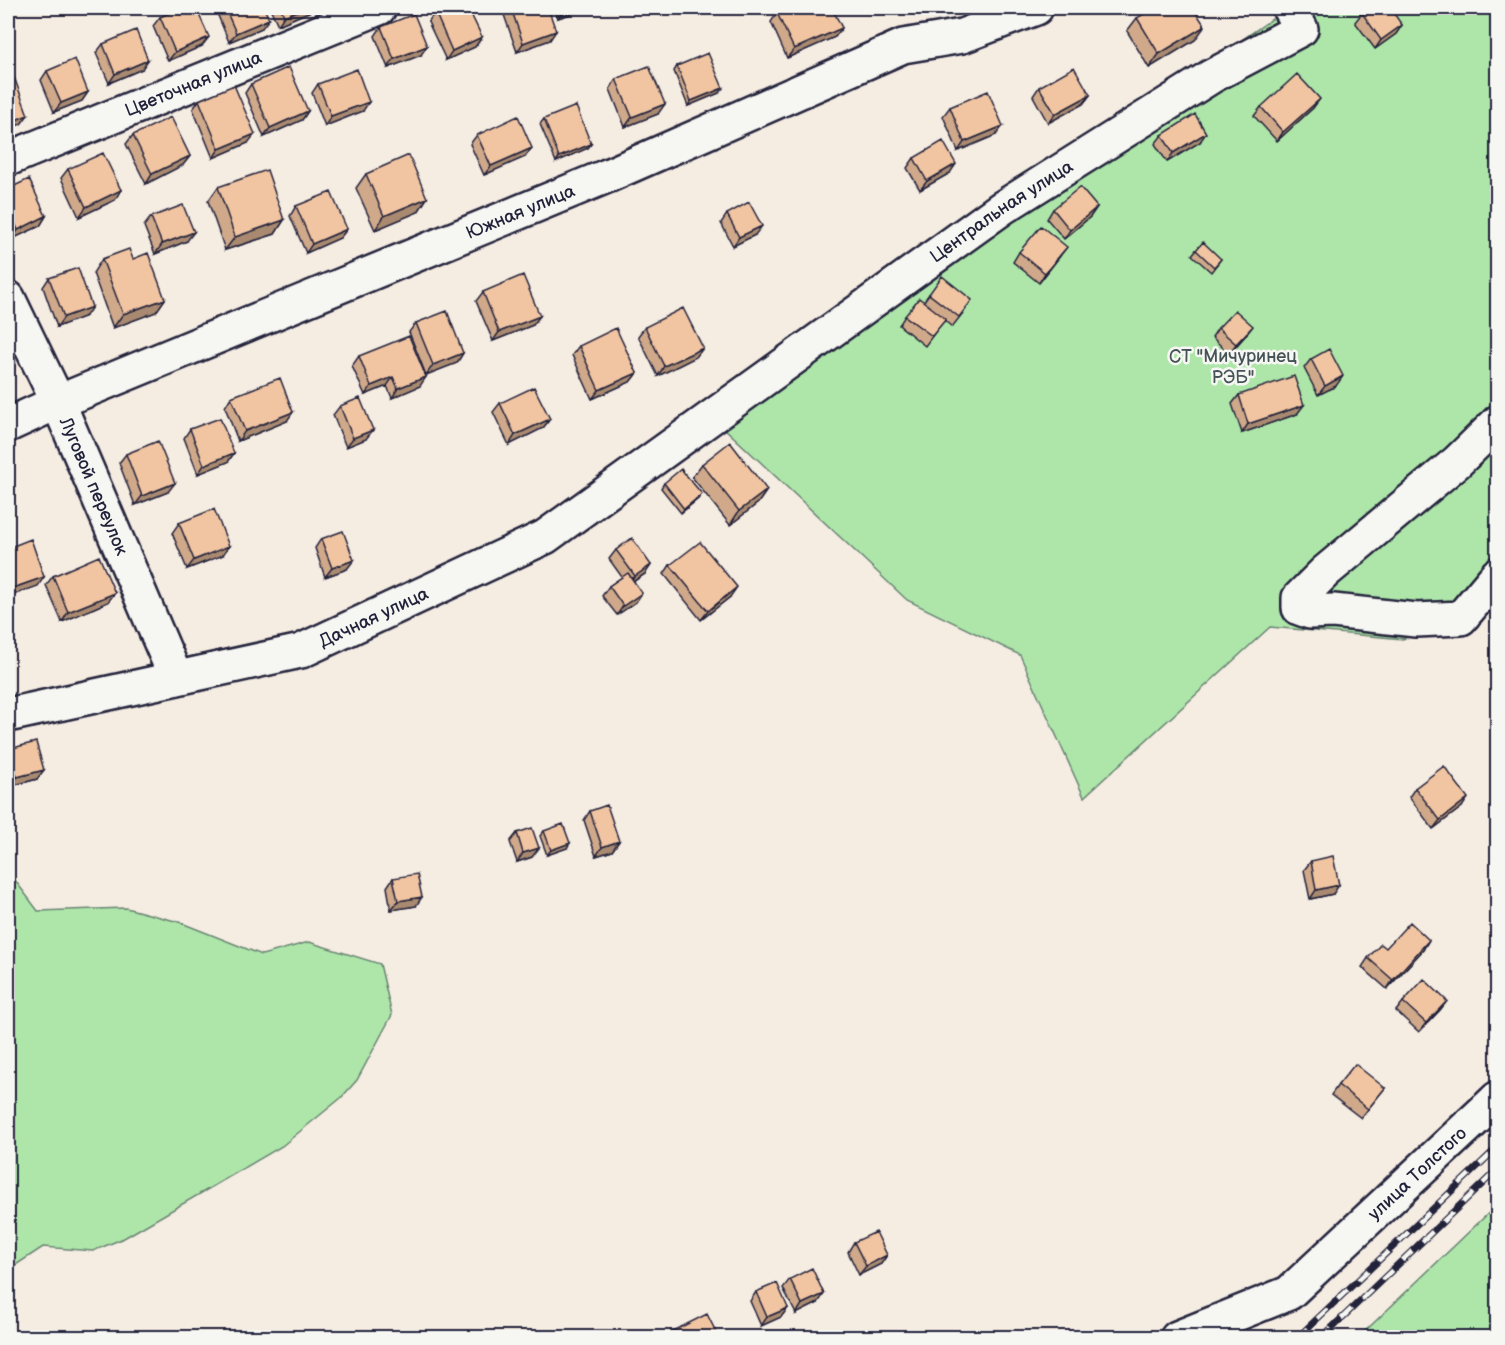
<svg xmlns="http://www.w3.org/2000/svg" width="1505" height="1345" viewBox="0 0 1505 1345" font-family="'Balsamiq Sans',sans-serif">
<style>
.green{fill:#aee6aa;stroke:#688472;stroke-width:1.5}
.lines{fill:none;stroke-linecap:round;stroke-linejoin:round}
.minor-casing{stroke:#22223b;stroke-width:38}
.minor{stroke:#f6f6f2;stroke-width:33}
.rail-casing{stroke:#22223b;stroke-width:7}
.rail{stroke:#f6f6f2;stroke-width:4.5;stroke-dasharray:14;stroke-linecap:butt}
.wall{fill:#d0a98b;stroke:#22223b;stroke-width:1.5}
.shaded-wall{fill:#a98a71;stroke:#22223b;stroke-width:1.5}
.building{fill:#f2c5a2;stroke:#22223b;stroke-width:1.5}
.labels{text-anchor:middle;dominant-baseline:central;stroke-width:5;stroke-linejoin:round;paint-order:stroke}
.street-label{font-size:18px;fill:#22223b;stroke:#f6f6f2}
.park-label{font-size:18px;fill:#455357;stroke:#f6f6f2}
</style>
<rect width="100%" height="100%" fill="#f5ece2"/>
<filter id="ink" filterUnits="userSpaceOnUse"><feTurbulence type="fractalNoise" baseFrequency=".0167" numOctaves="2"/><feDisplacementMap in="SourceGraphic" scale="12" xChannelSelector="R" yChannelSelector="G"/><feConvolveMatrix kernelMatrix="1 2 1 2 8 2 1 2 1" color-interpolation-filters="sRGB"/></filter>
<g filter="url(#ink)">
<!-- green -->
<path class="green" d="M1288,8h209v551l-39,54 -55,26 -133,-12 -186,170 -64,-142 -113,-55 -202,-190z
M8,871l30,40 88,-3 53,14 83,33 47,-13 71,22 12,51 -35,65 -16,18 -59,48 -158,92 -31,13 -50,-4 -35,23z
M1497,1205v132h-138z"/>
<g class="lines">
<defs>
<g id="minor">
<path id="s1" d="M8,159l371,-151"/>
<path id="s2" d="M8,298l50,104 118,276"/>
<path d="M1498,422l-41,40 -132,110 -26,26v10l11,4 23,-1 83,9 45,-2 37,-44"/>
<path id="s3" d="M8,425l50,-23 549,-226 296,-130 59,-10 74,-28"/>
<path id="s4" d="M8,715l293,-64 244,-114 457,-329 210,-132 89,-47 -12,-21"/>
<path id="s5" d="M1177,1338l112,-45 209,-195"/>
</g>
</defs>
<!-- minor casing -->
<use href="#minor" class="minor-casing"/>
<!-- minor -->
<use href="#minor" class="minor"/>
<defs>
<path id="rail" d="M1297,1338l201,-191
M1321,1338l177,-169"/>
</defs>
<!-- rail casing -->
<use href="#rail" class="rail-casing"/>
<!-- rail -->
<use href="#rail" class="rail"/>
</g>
<!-- wall -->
<path class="wall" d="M221,8h43l-2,20 -33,14 -12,-29z
M270,8h48l-40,17z
M506,8h42l2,32 -33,12 -14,-40z
M554,8h34l-30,10z
M435,12l47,25 -7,10 -29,13 -18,-38z
M777,13l65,15 -7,9 -48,21 -16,-36z
M1362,13l40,12 -6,9 -21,15 -20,-27z
M160,17l42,29 -34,15 -15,-35z
M1137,18l58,22 -46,28 -22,-37z
M381,27l40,28 -33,13 -13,-32z
M103,44l39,25 -33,14 -13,-30z
M677,66l42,27 -31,13 -14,-35z
M47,71l41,21 -6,9 -28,11 -13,-32z
M616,79l42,35 -33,13 -15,-38z
M251,84l57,27 -6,9 -38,17 -19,-44z
M318,84l45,27 -38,15 -13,-33z
M1039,87l51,8 -7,9 -35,19 -15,-27z
M199,100l49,43 -35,15 -20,-49z
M950,107l46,28 -38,16 -15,-35z
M1261,107l52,1 -36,33 -23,-25z
M544,119l47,25 -3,4 -32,14 -16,-38z
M133,135l57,21 -7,9 -37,19 -20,-40z
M477,135l48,22 -41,18 -14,-31z
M1162,135l38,7 -33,20 -12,-18z
M914,158l36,15 -30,17 -13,-22z
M68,169l47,31 -36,17 -18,-39z
M366,174l61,24 -9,14 -43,18 -19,-42z
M218,187l66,33 -9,14 -50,16 -17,-49z
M8,189l38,27 -6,10 -28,13 -4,-9z
M296,206l51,23 -7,9 -34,15 -16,-37z
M1097,207l-7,10 -26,22 -17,-20 6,-10z
M727,214l28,21 -22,11 -12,-23z
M151,217l36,24 -32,13 -11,-28z
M1196,250l25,9 -10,13 -19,-17z
M1019,252l41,4 -21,27 -26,-21z
M102,259l63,40 -9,13 -43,16 -20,-55z
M49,278l37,38 -29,11 -14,-40z
M483,292l50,33 -40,16 -17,-40z
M929,294l37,15 -14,18 -8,-7 -19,26 -26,-21 6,-9 19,-15z
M416,323l47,30 -6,10 -31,12 -17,-43z
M645,327l58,21 -7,9 -38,19 -20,-40z
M1218,328l28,7 -17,19 -17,-17z
M579,346l58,27 -7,9 -38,17 -20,-44z
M359,356l61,30 -28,12 -5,-12 -22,9 -13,-29z
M1311,359l25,27 -18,9 -14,-27z
M1239,395l58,19 -55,19 -10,-29z
M231,397l56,24 -49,20 -13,-34z
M500,403l50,16 -7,9 -34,17 -16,-33z
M340,406l26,33 -20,8 -13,-32z
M190,429l44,24 -6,9 -30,12 -14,-36z
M126,454l42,38 -33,13 -16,-42z
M702,464l65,26 -9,13 -28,22 -38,-48z
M664,483l34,16 -17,14 -20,-25z
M179,523l44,32 -36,14 -15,-36z
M321,539l26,30 -22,8 -10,-29z
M616,550l35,15 -6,9 -11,7 2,21 -19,13 -15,-19 7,-10 13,-9 -13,-18z
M670,565l60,32 -29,23 -37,-46z
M53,576l55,26 -46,20 -16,-37z
M9,749l28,30 -26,7 -3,-11v-23z
M1415,788l47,19 -29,22 -24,-32z
M590,811l29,30 -7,10 -16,5 -12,-36z
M544,831l23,17 -20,7 -7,-19z
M517,833l15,24 -15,5 -7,-20z
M1311,861l22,33 -23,5 -6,-29z
M393,878l23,28 -25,4 -4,-23z
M1386,948l37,2 -36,39 -25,-22 6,-9z
M1447,1001l-7,9 -21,22 -23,-21 7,-9z
M1338,1085l47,3 -24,30 -30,-23z
M854,1242l33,13 -6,9 -22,11 -11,-23z
M1497,1259v17l-6,-7z
M790,1279l28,24 -22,11 -13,-26z
M756,1292l32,16 -7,9 -20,9 -11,-25z
M673,1331l46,7h-50z"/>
<!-- shaded-wall -->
<path class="shaded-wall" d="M304,8h14l-40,17 6,-9z
M568,8h20l-30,10 6,-9z
M269,19l-7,9 -33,14 7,-9z
M1402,25l-6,9 -21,15 6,-9z
M1205,26l-10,14 -46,28 10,-14z
M842,28l-7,9 -48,21 7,-9z
M556,31l-6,9 -33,12 6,-9z
M209,37l-7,9 -34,15 7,-9z
M482,37l-7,10 -29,13 6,-9z
M427,46l-6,9 -33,13 6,-9z
M148,60l-6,9 -33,14 6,-9z
M723,88l-4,5 -31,13 3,-5z
M88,92l-6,9 -28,11 7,-9z
M1090,95l-7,9 -35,19 7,-9z
M1320,99l-7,9 -36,33 6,-9z
M369,102l-6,9 -38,15 6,-10z
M665,104l-7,10 -33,13 7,-10z
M308,111l-6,9 -38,17 6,-9z
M28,115l-7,9 -13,5v-6z
M1003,126l-7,9 -38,16 6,-9z
M1206,133l-6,9 -33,20 6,-9z
M255,134l-7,9 -35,15 6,-9z
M591,144l-3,4 -32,14 3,-5z
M532,148l-7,9 -41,18 7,-9z
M190,156l-7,9 -37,19 6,-10z
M956,164l-6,9 -30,17 7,-9z
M121,190l-6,10 -36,17 7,-10z
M427,198l-9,14 -43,18 9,-14z
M1097,207l-7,10 -26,22 6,-9z
M46,216l-6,10 -28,13 6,-9z
M284,220l-9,14 -50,16 10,-13z
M762,226l-7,9 -22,11 6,-9z
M347,229l-7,9 -34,15 6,-9z
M194,232l-7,9 -32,13 7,-10z
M1067,247l-28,36 6,-10z
M165,299l-9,13 -43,16 10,-14z
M92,307l-6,9 -29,11 7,-10z
M540,316l-7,9 -40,16 6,-9z
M1253,326l-7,9 -17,19 7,-10z
M703,348l-7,9 -38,19 6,-10z
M463,353l-6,10 -31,12 7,-10z
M15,362l-7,9v1v-7z
M637,373l-7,9 -38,17 7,-9z
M1343,376l-7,10 -18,9 7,-9z
M393,377l-6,9 -22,9 6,-9z
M426,377l-6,9 -28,12 6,-10z
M1304,405l-7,9 -55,19 6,-9z
M293,412l-6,9 -49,20 7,-10z
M550,419l-7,9 -34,17 6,-10z
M373,430l-7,9 -20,8 7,-9z
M234,453l-6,9 -30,12 6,-9z
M175,483l-7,9 -33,13 7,-9z
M767,490l-9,13 -28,22 9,-14z
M702,494l-4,5 -17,14 3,-4z
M229,546l-6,9 -36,14 7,-9z
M354,560l-7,9 -22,8 7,-9z
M651,565l-6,9 -17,11 7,-9z
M44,577l-6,9 -30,11v-4l2,-4z
M737,587l-7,10 -29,23 7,-9z
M115,593l-7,9 -46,20 6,-10z
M642,593l-6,9 -19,13 6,-9z
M44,770l-7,9 -26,7 6,-9z
M1468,798l-6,9 -29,22 7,-9z
M619,841l-7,10 -16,5 6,-9z
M570,843l-3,5 -20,7 4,-5z
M539,848l-7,9 -15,5 6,-9z
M1339,885l-6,9 -23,5 6,-9z
M422,897l-6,9 -25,4 7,-9z
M1429,940l-6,10 -36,39 6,-9z
M1447,1001l-7,9 -21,22 7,-9z
M887,1255l-6,9 -22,11 7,-9z
M824,1294l-6,9 -22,11 6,-10z
M788,1308l-7,9 -20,9 6,-9z"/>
<!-- building -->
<path class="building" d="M181,8h15l13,29 -34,15 -15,-35z
M225,8h39l5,11 -33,14z
M281,8h23l-20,8z
M446,8h22l14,29 -30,14 -17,-39z
M511,8h37l8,23 -33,12z
M789,8h43l10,20 -48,21 -17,-36z
M1154,8h39l12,18 -46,28 -22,-36z
M1369,8h21l12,17 -21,15 -19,-27z
M414,14l13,32 -33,13 -13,-32z
M136,30l12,30 -33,14 -12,-30z
M708,53l15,35 -32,13 -14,-35z
M75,59l13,33 -27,11 -14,-32z
M649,66l16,38 -33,13 -16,-38z
M289,67l19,44 -38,17 -19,-44z
M1074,67l16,28 -35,19 -16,-27z
M357,69l12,33 -38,14 -13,-32z
M1297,74l23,25 -37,33 -22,-25z
M14,77l14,38 -20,8v-43z
M234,85l21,49 -36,15 -20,-49z
M988,91l15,35 -39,16 -14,-35z
M576,106l15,38 -32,13 -15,-38z
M1195,114l11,19 -33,20 -11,-18z
M518,116l14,32 -41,18 -14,-31z
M171,117l19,39 -38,18 -19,-39z
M943,141l13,23 -29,17 -13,-23z
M103,153l18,37 -35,17 -18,-38z
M409,155l18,43 -43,18 -18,-42z
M267,170l17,50 -49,17 -17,-50z
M29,179l17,37 -28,14 -10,-23v-18z
M1080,187l17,20 -27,23 -17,-21z
M331,192l16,37 -35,15 -16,-38z
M749,202l13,24 -23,11 -12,-23z
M183,205l11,27 -32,12 -11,-27z
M1041,226l26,21 -22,26 -26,-21z
M1203,242l18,17 -7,8 -18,-17z
M129,249l4,10 15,-6 17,46 -42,15 -21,-55z
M78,268l14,39 -28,10 -15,-39z
M523,275l17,41 -41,16 -16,-40z
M942,276l30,24 -13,17 -30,-23z
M919,298l27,21 -14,17 -27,-20z
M683,308l20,40 -39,18 -19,-39z
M1235,310l18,16 -17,18 -18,-16z
M447,311l16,42 -30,12 -17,-42z
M616,328l21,45 -38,17 -20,-44z
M409,336l17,41 -28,11 -5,-11 -22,9 -12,-30z
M8,341l7,21 -7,3z
M1329,349l14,27 -18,10 -14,-27z
M1294,376l10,29 -56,19 -9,-29z
M280,378l13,34 -48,19 -14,-34z
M534,387l16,32 -35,16 -15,-32z
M360,398l13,32 -20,8 -13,-32z
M220,418l14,35 -30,12 -14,-36z
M158,441l17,42 -33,13 -16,-42z
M730,442l37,48 -28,21 -37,-47z
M681,469l21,25 -18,15 -20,-26z
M214,509l15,37 -35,14 -15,-37z
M343,531l11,29 -22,8 -11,-29z
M632,538l19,27 -16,11 -19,-26z
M31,539l13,38 -34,12 -2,-6v-35z
M700,542l37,45 -29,24 -38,-46z
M99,556l16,37 -47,19 -15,-36z
M628,573l14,20 -19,13 -14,-20z
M36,742l8,28 -27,7 -8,-28z
M1444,766l24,32 -28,22 -25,-32z
M607,805l12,36 -17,6 -12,-36z
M563,824l7,19 -19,7 -7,-19z
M532,828l7,20 -16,5 -6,-20z
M1333,856l6,29 -23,5 -5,-29z
M417,874l5,23 -24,4 -5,-23z
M1410,922l19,18 -36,40 -25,-22 13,-14 5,4z
M1424,979l23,22 -21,22 -23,-21z
M1355,1064l30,24 -17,21 -30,-24z
M876,1232l11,23 -21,11 -12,-24z
M812,1268l12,26 -22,10 -12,-25z
M777,1283l11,25 -21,9 -11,-25z
M707,1314l12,24h-42l-4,-7z"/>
</g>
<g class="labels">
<!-- street labels -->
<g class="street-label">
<text stroke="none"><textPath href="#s1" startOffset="200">Цветочная улица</textPath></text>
<text stroke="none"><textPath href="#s3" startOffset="555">Южная улица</textPath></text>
<text stroke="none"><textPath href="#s4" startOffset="1130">Центральная улица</textPath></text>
<text stroke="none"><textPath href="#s2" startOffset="207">Луговой переулок</textPath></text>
<text stroke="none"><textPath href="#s4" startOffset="380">Дачная улица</textPath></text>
<text stroke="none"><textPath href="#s5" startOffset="296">улица Толстого</textPath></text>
</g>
<!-- park labels -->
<g class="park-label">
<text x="1233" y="356">СТ "Мичуринец<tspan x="1233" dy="21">РЭБ"</tspan></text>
</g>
</g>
<!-- margin -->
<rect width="1505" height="1345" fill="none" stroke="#f6f6f2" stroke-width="30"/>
<rect x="15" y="15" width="1475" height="1315" fill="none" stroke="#22223b" stroke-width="2" filter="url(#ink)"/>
</svg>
